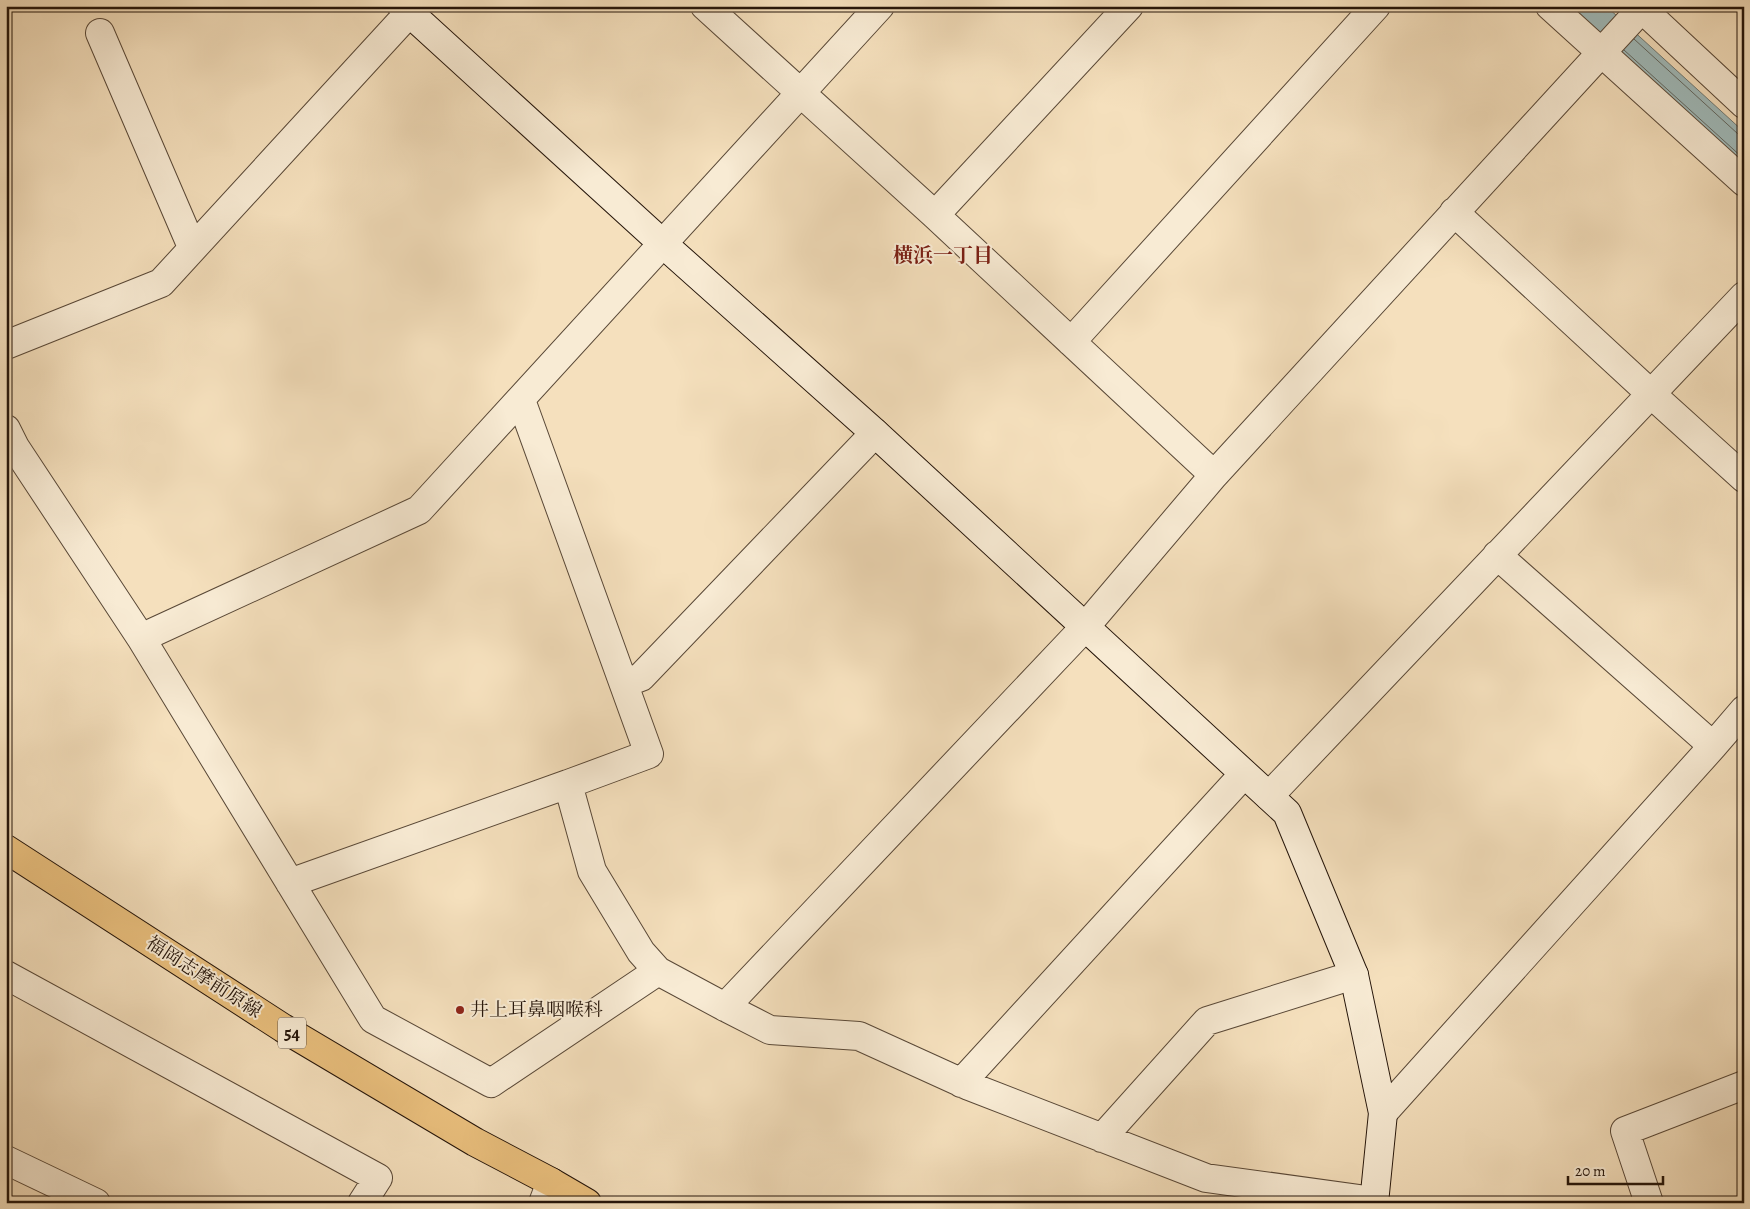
<svg xmlns="http://www.w3.org/2000/svg" width="1750" height="1209" viewBox="0 0 1750 1209" font-family="Alegreya,'Noto Serif JP',serif">
<style>
.water{fill:#a0bbbb;stroke:#6f7974}
.lines{fill:none;stroke-linecap:round;stroke-linejoin:round}
.shore{stroke:#626862;stroke-width:1}
.street-casing{stroke:#594837;stroke-width:30}
.secondary-casing{stroke:#25150a;stroke-width:30}
.primary-casing{stroke:#25150a;stroke-width:30}
.street{stroke:#f8ebd4;stroke-width:28}
.secondary{stroke:#f8ebd4;stroke-width:28}
.primary{stroke:#eac07e;stroke-width:28}
.poi-dot{fill:#8f2418;stroke:#f8ebd4;stroke-width:2}
.labels{text-anchor:middle;dominant-baseline:central;stroke-width:4;stroke-linejoin:round;paint-order:stroke}
.shield{fill:#f8ebd4;stroke:#645547;stroke-width:1}
.shield-label{font-size:18px;font-weight:bold;fill:#25150a}
.street-label{font-size:19px;fill:#25150a;stroke:#f8ebd4}
.poi-label{font-size:19px;fill:#25150a;stroke:#f8ebd4;text-anchor:start}
.neighbourhood-label{font-size:20px;font-weight:bold;fill:#7a1f14;stroke:#f8ebd4}
</style>
<rect width="100%" height="100%" fill="#f5e0bd"/>
<filter id="stains"><feTurbulence type="fractalNoise" baseFrequency=".004" numOctaves="4"/><feColorMatrix values="0 0 0 0 .2 0 0 0 0 .09 0 0 0 0 .02 0 0 0 .5 -.17"/></filter>
<radialGradient id="worn" r=".72"><stop offset=".6" stop-color="#630" stop-opacity="0"/><stop offset="1" stop-color="#630" stop-opacity=".3"/></radialGradient>
<!-- water -->
<path class="water" d="M1570,6h36l138,126v34z"/>
<g class="lines">
<!-- shore -->
<path class="shore" d="M1634,39l104,95 6,2
M1624,50l120,109"/>
<defs>
<path id="street" d="M705,6l230,209 279,260
M1550,6l194,176
M1639,6l105,98
M100,33l92,214
M1454,212l196,181 94,85
M935,215l194,-209
M1071,342l305,-336
M6,345l155,-62 248,-270
M521,400l128,354 -81,30 24,87 49,81 17,19 67,36 45,23 89,6 110,50 237,92 168,23
M6,429l9,18 126,191 232,381 118,64 167,-112
M1497,555l216,191
M141,638l278,-128 461,-504
M625,683l16,-6 234,-244
M1269,796l475,-500
M290,883l278,-99
M6,975l372,203 -16,25
M725,1007l360,-380 129,-152 430,-469
M961,1083l283,-309
M1383,1113l330,-367 31,-36
M1102,1138l105,-117 147,-46
M6,1160l90,43
M543,1203l8,-21
M1649,1203l-24,-72 119,-46"/>
<path id="secondary" d="M402,6l260,237 213,190 412,380 67,162 29,138 -9,90"/>
<path id="primary" d="M6,849l277,179 192,114 76,40 36,21"/>
</defs>
<!-- street casing -->
<use href="#street" class="street-casing"/>
<!-- secondary casing -->
<use href="#secondary" class="secondary-casing"/>
<!-- primary casing -->
<use href="#primary" class="primary-casing"/>
<!-- street -->
<use href="#street" class="street"/>
<!-- secondary -->
<use href="#secondary" class="secondary"/>
<!-- primary -->
<use href="#primary" class="primary"/>
</g>
<!-- markers -->
<circle class="poi-dot" cx="460" cy="1010" r="5"/>
<g class="labels">
<!-- shield labels -->
<rect class="shield" x="278" y="1017.5" width="28" height="31" rx="4"/>
<g class="shield-label">
<text x="292" y="1033">54</text>
</g>
<!-- street labels -->
<g class="street-label">
<text transform="translate(204 977) rotate(33)">福岡志摩前原線</text>
</g>
<!-- poi labels -->
<g class="poi-label">
<text x="470" y="1010">井上耳鼻咽喉科</text>
</g>
<!-- neighbourhood labels -->
<g class="neighbourhood-label">
<text x="943" y="255">横浜一丁目</text>
</g>
</g>
<!-- margin -->
<rect width="1750" height="1209" fill="none" stroke="#f5e0bd" stroke-width="25"/>
<rect x="8" y="8" width="1735" height="1194" fill="none" stroke="#25150a" stroke-width="2.5"/>
<rect x="12" y="12" width="1725" height="1184" fill="none" stroke="#25150a"/>
<!-- scale -->
<path d="M1568 1176v8h95v-8" fill="none" stroke="#25150a" stroke-width="2.5"/>
<text x="1575" y="1176" font-size="15" fill="#25150a" stroke="#f8ebd4" stroke-width="4" paint-order="stroke">20 m</text>
<rect width="100%" height="100%" filter="url(#stains)"/>
<rect width="100%" height="100%" fill="url(#worn)"/>
</svg>
